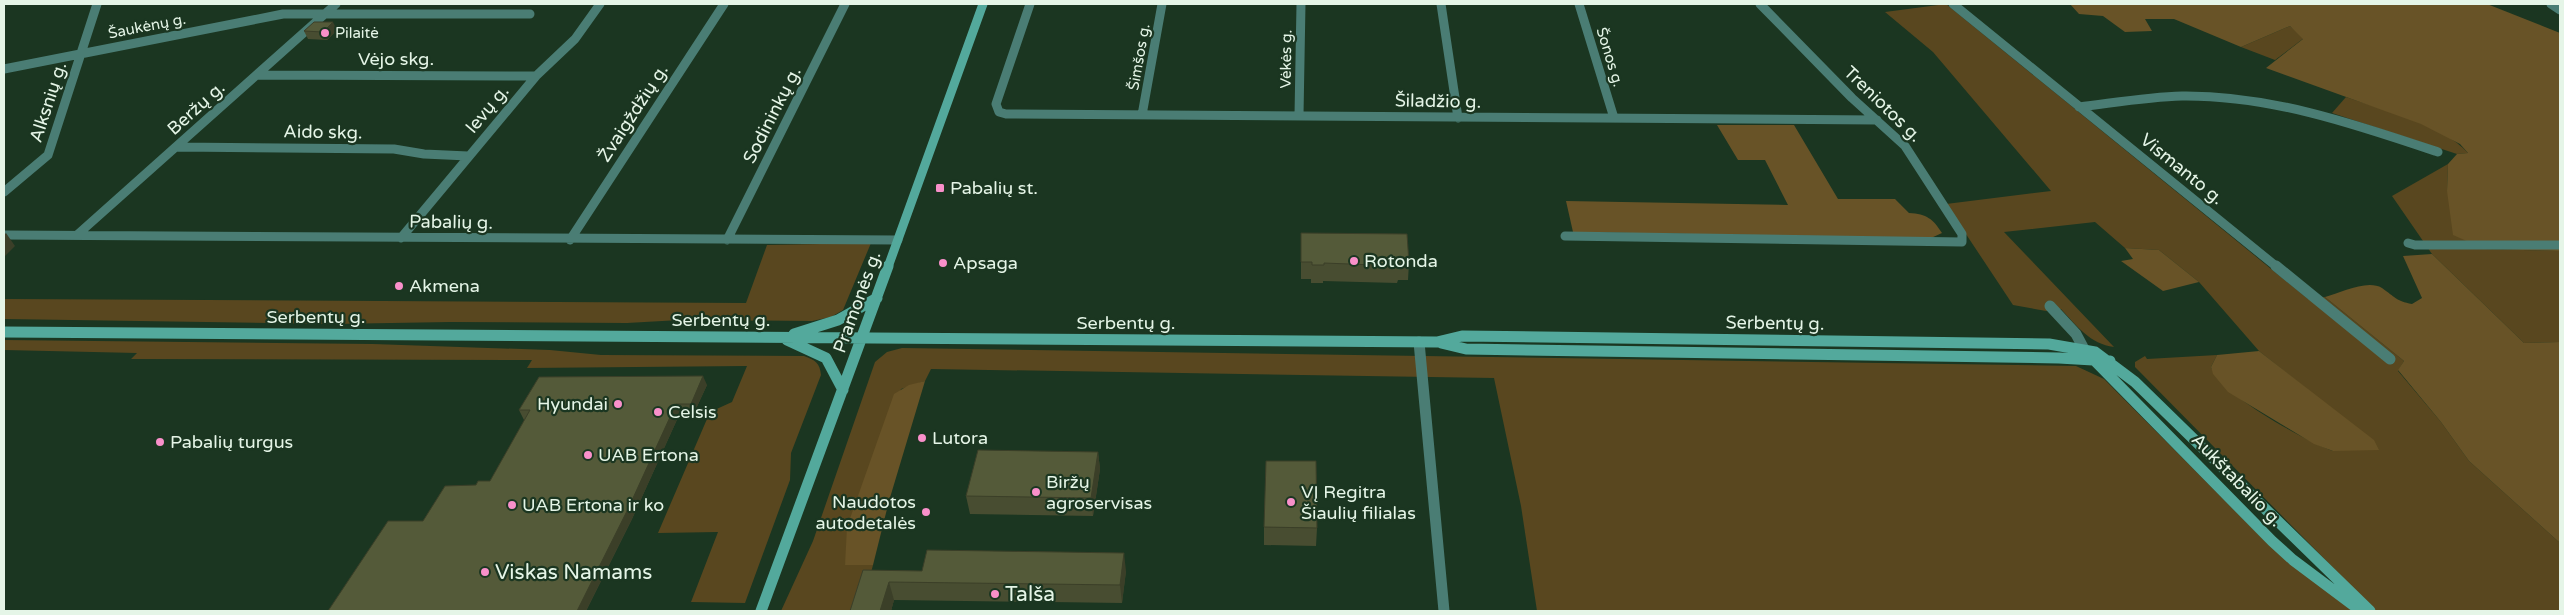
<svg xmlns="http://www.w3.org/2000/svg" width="2564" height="615" viewBox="0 0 2564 615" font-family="'Varela Round',sans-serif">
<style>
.green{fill:#59471f}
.forest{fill:#685327}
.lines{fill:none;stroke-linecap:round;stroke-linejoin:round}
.street-far1{stroke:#4a7d74;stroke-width:9}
.street{stroke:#4a7d74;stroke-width:11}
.secondary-far1{stroke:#53a99c;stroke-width:9}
.secondary{stroke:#53a99c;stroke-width:11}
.wall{fill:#484d31}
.shaded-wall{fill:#3b3f28}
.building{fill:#545a39;stroke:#3b3f28}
.poi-dot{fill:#f990ca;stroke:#1b3621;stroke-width:2}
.labels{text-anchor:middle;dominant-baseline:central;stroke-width:4.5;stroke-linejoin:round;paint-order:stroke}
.far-street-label{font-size:15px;fill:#e5f5e7;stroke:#1b3621}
.far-poi-label{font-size:15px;fill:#e5f5e7;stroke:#1b3621;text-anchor:start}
.street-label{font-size:18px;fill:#e5f5e7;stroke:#1b3621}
.poi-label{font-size:18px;fill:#e5f5e7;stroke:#1b3621;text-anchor:start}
.near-poi-label{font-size:21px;fill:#e5f5e7;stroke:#1b3621;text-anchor:start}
</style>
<rect width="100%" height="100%" fill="#1b3621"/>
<!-- green -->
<path class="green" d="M1946,4l362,295 17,-2 79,64 -6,10 43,51 28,39 91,82v68h-184l-241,-244v-5l10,-6 2,3 70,-4 -6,12c7,26 96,75 122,84l-26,-62 -48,-38 -60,-69 -40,-32 -34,-2 -30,-26 -91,10 110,115c-24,-3 -37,-21 -53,-38l-15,2 -33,-6 -67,-101 105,-13 -118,-139 -48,-40z
M2290,26l14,12 -29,22 -34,-13z
M2346,97c37,13 96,27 122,56l-11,1 -125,-41z
M2448,164l-1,27 38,58 75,2v91l-36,1 -92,-89 -40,-58z
M871,243l-28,67 -12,7 -19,4 -132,-1 -53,3 -177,-1 -118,2 -328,-5v-20l742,4 21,-58z
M4,340l369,4 177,6 51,5 203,1c11,4 16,7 17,19l-30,78 -1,27 -45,123 -54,-1 27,-70 -60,1 52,-121 22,-10 15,-36 -220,2 5,-8 -401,-1 6,-6 -133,-3z
M902,348l1174,18 28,13 156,157 94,75h-817l-16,-105 -27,-128 -563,-9 -6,12 -24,8 -56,176h28l-12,46h-80l32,-70 62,-179 12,-10z"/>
<!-- forest -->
<path class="forest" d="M2070,4h417l73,29v218l-75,-2 -32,-14 -6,-44 1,-27 9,-10 11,-1 -8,-9 -39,-20 -155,-56 37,-29 -13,-13 -49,21 -67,-28h-29l7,12 -27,1 -22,-16 -24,-2z
M1717,125h77l44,74h57l14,14c18,1 24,6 33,20l-11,5 -358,-6 -7,-31 222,4 -23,-45h-27z
M2125,248l34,2 40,32 -36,9 -42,-30 12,-2z
M2432,254l92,89 36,-1v201l-91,-82 -28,-39 -43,-52 6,-9 -79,-64c16,-4 42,-18 57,-9 13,9 14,13 30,16l10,-6 -19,-42z
M2259,351l115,89 5,10 -46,1 -19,-7 -86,-52 -15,-18 -2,-7 6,-12z
M925,381l-36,120 -16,64h-28l2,-38 47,-133 15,-9z"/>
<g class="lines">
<!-- street-far1 -->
<path class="street-far1" d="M1030,4l-34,100 3,8 7,2 871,6
M1441,4l17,114
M1579,4l35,114
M1953,4l324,263
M2551,4l9,6
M4,69l279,-55h247
M257,75l279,1
M2079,107c34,-4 68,-10 103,-11 88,-1 173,28 256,56
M1142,115l20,-111
M1299,115l2,-111
M177,147l217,2 30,5 44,2
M4,192l44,-37 49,-151
M4,235l894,5
M77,235l259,-231
M1565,236l397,6v-8l-57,-88 -53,-48 -92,-94
M401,238l135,-162 39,-37 25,-35
M570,240l154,-236
M727,240l118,-236
M2408,243l7,2h145"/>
<!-- street -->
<path class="street" d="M2276,266l114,93
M2050,306l26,28 8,15
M1419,342l25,269"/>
<!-- secondary-far1 -->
<path class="secondary-far1" d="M888,267l95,-263"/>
<!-- secondary -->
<path class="secondary" d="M4,332l1433,10 25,-6 587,8 46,8 40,30 235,229
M794,334l44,-14 39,-22
M787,340l39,18 17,32
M1441,343l25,6 593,9 51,3
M2095,361l177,180 21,19 68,51
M761,611l127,-345"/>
</g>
<!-- wall -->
<path class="wall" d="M337,30l-10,10 -19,-1 -4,-8z
M1301,233l108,30 -1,17h-10l-1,3 -74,-2v2h-12v-4h-10z
M707,385l-13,28h-14l-48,106 -46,92h-258l95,-90 53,-36 14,-4 35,-61h-1l-5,-10z
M1098,452l2,17 -7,47 -123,-2 -4,-18z
M1264,527l53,1 -1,18 -52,-1z
M863,570l59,1h204l-4,32 -228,-3 -3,11h-41z"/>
<!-- shaded-wall -->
<path class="shaded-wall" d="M333,22l4,8 -10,10 -4,-8z
M6,233l9,13 -11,11v-22z
M703,376l4,9 -13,28 -3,-9z
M676,404l4,9 -48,106 -46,92h-9z
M1098,452l2,17 -7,47 -2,-18z
M1124,553l2,18 -4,32 -2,-18z
M889,582l5,18 -3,11h-11z"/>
<!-- building -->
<path class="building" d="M314,22h19l-10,10 -19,-1z
M1301,233l106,1 2,29h-11l1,3 -75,-3v2h-12v-3h-11z
M703,376l-12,28h-15l-48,105 -51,102h-249l60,-90h35l22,-35 31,-1 2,-4h12l40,-71h-11l20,-33z
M978,450l120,2 -7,46 -125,-2z
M1266,461h50l1,67 -53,-1z
M927,550l197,3 -4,32 -231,-3 -9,29h-30l13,-41 59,1z"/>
<!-- markers -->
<g class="poi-dot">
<circle cx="325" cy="33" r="5"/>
<rect x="935" y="183" width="10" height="10" rx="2.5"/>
<circle cx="1354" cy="261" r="5"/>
<circle cx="943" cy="263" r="5"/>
<circle cx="399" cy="286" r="5"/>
<circle cx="618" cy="404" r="5"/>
<circle cx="658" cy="412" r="5"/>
<circle cx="922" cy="438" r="5"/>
<circle cx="160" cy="442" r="5"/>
<circle cx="588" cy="455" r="5"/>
<circle cx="1036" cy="492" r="5"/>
<circle cx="1291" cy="502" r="5"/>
<circle cx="512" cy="505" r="5"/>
<circle cx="926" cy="512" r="5"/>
<circle cx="485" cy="572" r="5"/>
<circle cx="995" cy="594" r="5"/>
</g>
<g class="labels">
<!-- far-street labels -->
<g class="far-street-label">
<text transform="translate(147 26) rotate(-11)">Šaukėnų g.</text>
<text transform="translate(1139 57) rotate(-80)">Šimšos g.</text>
<text transform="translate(1610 57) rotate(73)">Šonos g.</text>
<text transform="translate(1286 59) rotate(-89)">Vėkės g.</text>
</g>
<!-- far-poi labels -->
<g class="far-poi-label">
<text x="335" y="33">Pilaitė</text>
</g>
<!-- street labels -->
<g class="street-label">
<text x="396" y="59">Vėjo skg.</text>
<text transform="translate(1438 101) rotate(1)">Šiladžio g.</text>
<text transform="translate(48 102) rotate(-72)">Alksnių g.</text>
<text transform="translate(1883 104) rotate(44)">Treniotos g.</text>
<text transform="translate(196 108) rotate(-42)">Beržų g.</text>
<text transform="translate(487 109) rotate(-50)">Ievų g.</text>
<text transform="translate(633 113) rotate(-57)">Žvaigždžių g.</text>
<text transform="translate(772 115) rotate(-63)">Sodininkų g.</text>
<text transform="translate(323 132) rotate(1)">Aido skg.</text>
<text transform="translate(2182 169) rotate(39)">Vismanto g.</text>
<text transform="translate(451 222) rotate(1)">Pabalių g.</text>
<text transform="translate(857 302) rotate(-70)">Pramonės g.</text>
<text x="316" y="317">Serbentų g.</text>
<text x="721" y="320">Serbentų g.</text>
<text x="1126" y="323">Serbentų g.</text>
<text transform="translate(1775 323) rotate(1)">Serbentų g.</text>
<text transform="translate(2237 480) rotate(46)">Aukštabalio g.</text>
</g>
<!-- poi labels -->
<g class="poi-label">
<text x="950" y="188">Pabalių st.</text>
<text x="1364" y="261">Rotonda</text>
<text x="953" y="263">Apsaga</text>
<text x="409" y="286">Akmena</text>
<text x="608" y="404" text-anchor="end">Hyundai</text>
<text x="668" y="412">Celsis</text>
<text x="932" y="438">Lutora</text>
<text x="170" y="442">Pabalių turgus</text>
<text x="598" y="455">UAB Ertona</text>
<text x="1046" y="482">Biržų<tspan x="1046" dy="21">agroservisas</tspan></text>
<text x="1301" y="492">VĮ Regitra<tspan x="1301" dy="21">Šiaulių filialas</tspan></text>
<text x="916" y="502" text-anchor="end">Naudotos<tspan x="916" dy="21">autodetalės</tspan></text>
<text x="522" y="505">UAB Ertona ir ko</text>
</g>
<!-- near-poi labels -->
<g class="near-poi-label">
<text x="495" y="572">Viskas Namams</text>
<text x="1005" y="594">Talša</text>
</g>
</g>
<!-- border -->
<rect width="2564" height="615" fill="none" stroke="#e5f5e7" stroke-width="10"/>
</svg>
